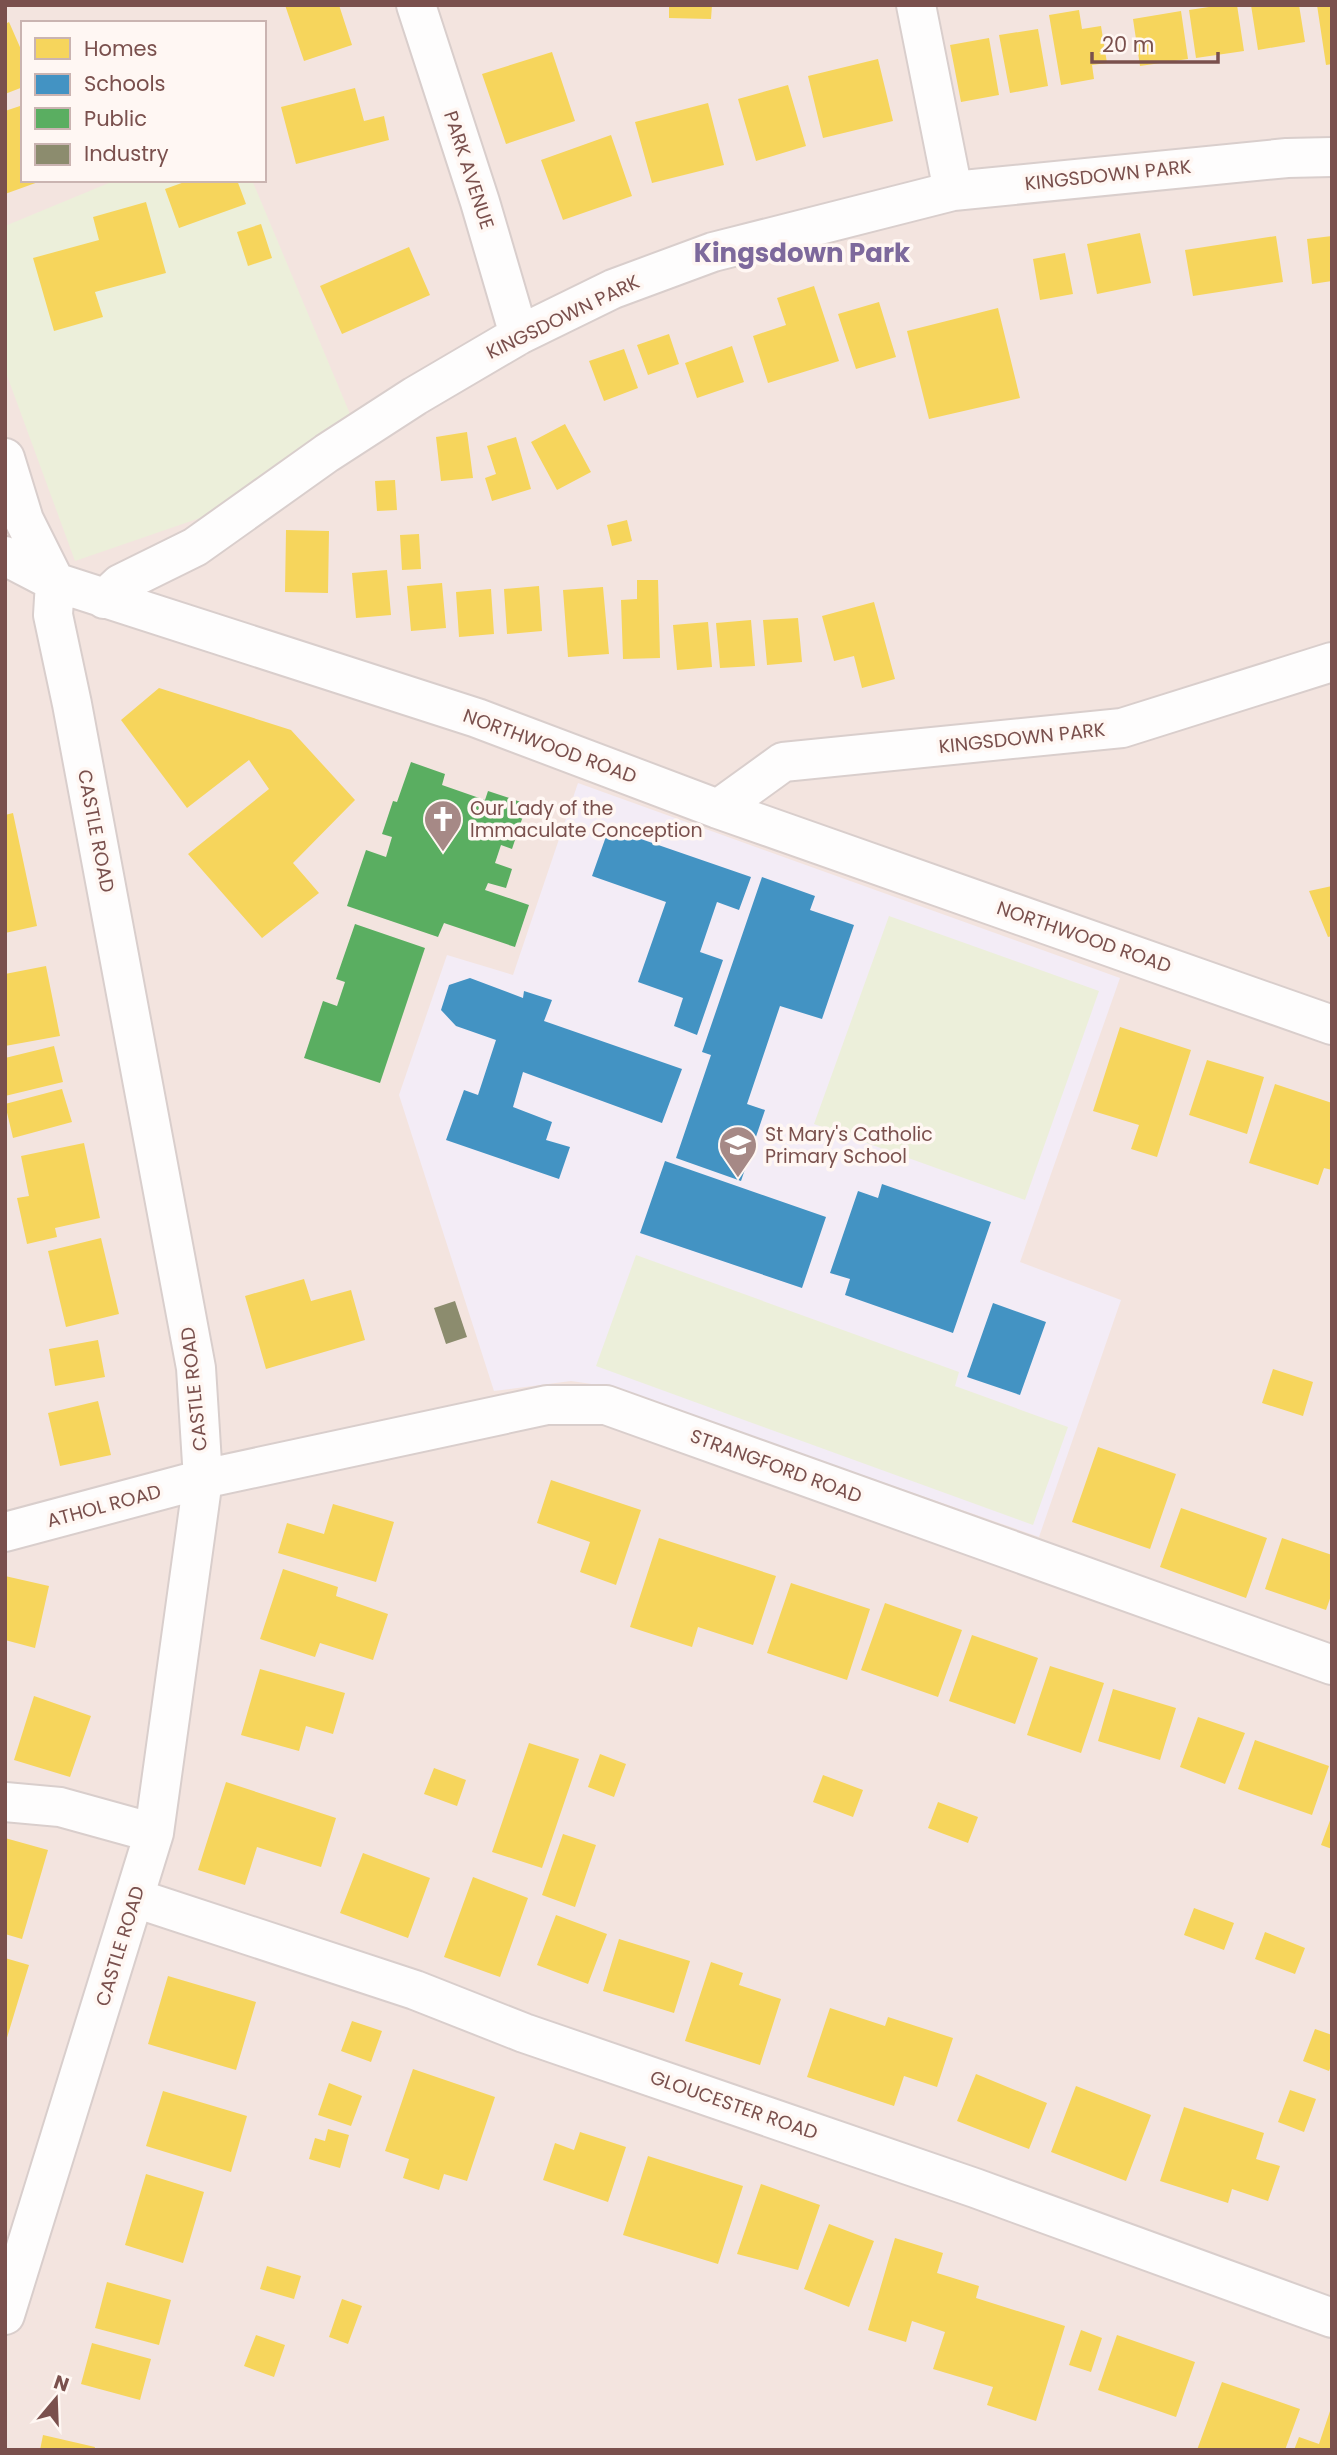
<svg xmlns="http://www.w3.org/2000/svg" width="1337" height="2455" viewBox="0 0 1337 2455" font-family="Poppins,sans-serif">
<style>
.residential{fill:#f3e4df;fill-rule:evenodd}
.education{fill:#f3ecf6}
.green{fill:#ecefda}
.homes{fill:#f6d55c}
.schools{fill:#4393c3}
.public{fill:#5aae61}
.industry{fill:#8c8c6e}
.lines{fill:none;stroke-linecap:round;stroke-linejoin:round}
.minor-casing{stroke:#d9cecc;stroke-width:42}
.minor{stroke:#fefdfd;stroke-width:38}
.labels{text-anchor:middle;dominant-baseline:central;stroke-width:7;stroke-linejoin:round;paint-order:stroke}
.street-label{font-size:19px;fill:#7a504d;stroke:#fff7f3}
.poi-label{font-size:19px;fill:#7a504d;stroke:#fff7f3;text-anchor:start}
.district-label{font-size:26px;font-weight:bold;fill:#7d699c;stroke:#fff7f3}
</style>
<rect width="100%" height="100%" fill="#f9f2f0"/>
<!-- residential -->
<path class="residential" d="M5,5h1327v2445h-1327zM23,23h241v157h-241z"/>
<!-- education -->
<path class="education" d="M578,783l542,195 -100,284 101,38 -82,237 -427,-150 -41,-6 -77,10 -95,-296 48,-140 66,20z"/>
<!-- green -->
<path class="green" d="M116,180h136l98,234 -150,104 -125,43 -70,-191v-144z
M889,916l210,75 -74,209 -211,-76z
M636,1255l323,117 -4,14 113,41 -35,98 -437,-159z"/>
<!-- homes -->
<path class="homes" d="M285,5h54l13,40 -48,16z
M669,5h43l-1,14 -42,-1z
M1222,5h15l7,46 -48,7 -7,-48z
M1251,5h48l6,37 -47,8z
M1317,5h15v59l-6,1z
M1079,10l3,19 19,-3 6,37 -15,2 2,14 -33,6 -12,-70z
M1181,11l7,48 -48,7 -7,-47z
M9,22l14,32v33l-18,7v-70z
M1038,29l10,57 -38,7 -11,-58z
M989,38l10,57 -38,7 -11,-57z
M552,52l23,69 -69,23 -24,-70z
M878,59l15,62 -70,17 -15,-62z
M788,85l18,61 -50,15 -18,-62z
M355,88l9,33 20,-5 5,24 -93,24 -15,-57z
M708,103l16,62 -72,18 -17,-61z
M23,105v75l18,1 -36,13v-83z
M611,135l21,61 -69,24 -22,-60z
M190,180h47l9,24 -67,24 -14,-39z
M146,202l20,71 -71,19 8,25 -49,14 -21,-73 66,-18 -6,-23z
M261,224l11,34 -24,8 -11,-34z
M1140,233l11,50 -54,11 -10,-50z
M1276,236l7,46 -90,14 -8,-46z
M1332,236v45l-20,3 -5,-45z
M409,247l21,48 -88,39 -22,-48z
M1065,253l8,41 -33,6 -7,-41z
M814,286l25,75 -71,22 -15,-47 33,-11 -9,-27z
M879,302l17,55 -40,12 -18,-55z
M998,308l22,90 -91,21 -22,-88z
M669,334l10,30 -31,11 -11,-30z
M732,346l12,36 -47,16 -12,-35z
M624,349l14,39 -34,13 -15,-40z
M565,424l26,48 -34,18 -26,-48z
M467,432l6,46 -32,3 -5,-44z
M516,437l15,52 -39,12 -7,-23 11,-4 -9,-28z
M395,480l2,30 -20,1 -2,-30z
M627,520l5,21 -20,5 -5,-21z
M286,530l43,1 -1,62 -43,-1z
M419,534l2,35 -19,1 -2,-35z
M387,570l4,45 -35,3 -4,-45z
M637,580h21l2,78 -37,1 -2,-59 16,-1z
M442,583l4,45 -35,3 -4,-45z
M539,586l3,45 -35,3 -3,-45z
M603,587l6,67 -41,3 -5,-67z
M491,589l3,45 -35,3 -3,-45z
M874,602l21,77 -33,9 -8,-32 -20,5 -12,-45z
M798,618l4,44 -35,3 -4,-45z
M751,620l4,46 -35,2 -4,-45z
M708,622l4,45 -35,3 -4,-45z
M159,688l132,42 64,70 -62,63 26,30 -57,45 -74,-84 81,-65 -20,-29 -62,48 -66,-88z
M13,813l24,113 -32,7v-118z
M1332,886v50l-4,1 -19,-46z
M46,966l14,70 -55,10v-72z
M1120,1027l71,23 -34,107 -26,-8 8,-24 -46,-14z
M54,1046l9,36 -58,14v-38z
M1207,1060l57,17 -17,57 -58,-19z
M1275,1084l57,19v67l-8,-2 -6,17 -69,-22z
M62,1089l10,33 -59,16 -8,-34z
M84,1143l16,75 -45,10 2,9 -30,7 -10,-46 12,-2 -8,-40z
M101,1238l18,76 -53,13 -18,-76z
M304,1279l7,22 40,-11 14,50 -99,29 -21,-73z
M98,1340l7,37 -50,9 -6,-37z
M1273,1369l40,13 -10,34 -41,-13z
M98,1401l13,54 -51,11 -12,-53z
M1098,1447l78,27 -26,75 -78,-27z
M551,1480l90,30 -25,75 -36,-13 10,-30 -53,-19z
M333,1504l61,18 -18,60 -98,-29 9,-30 37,11z
M1181,1508l86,30 -21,60 -86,-31z
M659,1538l117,38 -23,69 -55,-18 -6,20 -62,-20z
M1282,1538l50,17v38l-6,17 -61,-21z
M283,1569l55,18 -2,9 52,18 -15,46 -53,-17 -5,14 -55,-18z
M5,1576l44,10 -14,62 -30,-8z
M791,1583l79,26 -23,71 -80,-27z
M885,1603l77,27 -24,67 -77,-27z
M972,1635l66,23 -23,66 -66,-23z
M1050,1666l54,17 -23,70 -54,-18z
M260,1669l85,24 -12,41 -27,-8 -7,25 -58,-16z
M1113,1689l63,19 -16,52 -62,-19z
M34,1696l57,20 -21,61 -56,-17z
M1198,1717l47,16 -20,51 -45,-17z
M1255,1740l74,26 -17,49 -74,-26z
M529,1743l50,16 -37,109 -50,-16z
M600,1754l26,10 -12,33 -26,-10z
M434,1768l32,12 -9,26 -33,-12z
M823,1775l40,15 -10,27 -40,-15z
M226,1782l110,36 -15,49 -64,-20 -12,38 -47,-15z
M938,1802l40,15 -10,26 -40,-15z
M1332,1815v34l-11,-4z
M563,1834l33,11 -21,62 -33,-12z
M5,1838l43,12 -26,89 -17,-5z
M363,1853l67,25 -22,60 -68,-25z
M473,1877l55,21 -28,79 -56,-20z
M1194,1908l40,15 -10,27 -40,-15z
M556,1915l51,19 -19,50 -51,-19z
M1265,1932l40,16 -10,26 -40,-15z
M619,1939l71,22 -16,52 -71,-22z
M5,1958l24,7 -23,76h-1z
M711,1962l32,11 -4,12 42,14 -21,66 -75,-24z
M168,1976l88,26 -20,68 -88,-26z
M830,2008l55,18 3,-9 65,21 -16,49 -33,-11 -10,30 -87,-29z
M352,2021l30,10 -11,31 -30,-11z
M1315,2029l17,6v29l-3,7 -26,-10z
M413,2069l82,28 -28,84 -23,-7 -5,16 -36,-12 6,-19 -24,-8z
M976,2074l71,29 -18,46 -72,-28z
M329,2083l33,13 -11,30 -33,-11z
M1076,2086l75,29 -25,66 -75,-29z
M1290,2090l26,9 -12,33 -26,-10z
M163,2091l84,25 -16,56 -85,-26z
M1184,2107l80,26 -8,26 24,7 -12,35 -36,-12 -4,14 -68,-22z
M328,2129l21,6 -9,33 -31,-9 6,-21 10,3z
M580,2132l46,15 -18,55 -65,-22 12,-37 19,7z
M648,2156l95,30 -25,78 -95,-29z
M146,2174l58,18 -21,71 -58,-18z
M761,2184l59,21 -22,65 -61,-16z
M829,2224l45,17 -25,66 -45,-18z
M895,2238l48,15 -6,20 42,13 -3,12 89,28 -29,95 -49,-16 6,-18 -60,-18 12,-37 -33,-11 -6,21 -38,-12z
M267,2266l34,10 -7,23 -34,-10z
M107,2282l64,18 -12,45 -64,-17z
M342,2299l20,7 -14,38 -19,-7z
M1081,2330l21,8 -11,34 -22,-7z
M256,2335l29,10 -11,32 -30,-11z
M1117,2335l78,27 -19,55 -78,-27z
M92,2343l59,16 -11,41 -59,-16z
M1222,2382l78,27 -15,41h-88z
M1331,2408l1,42h-38l5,-13 20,7z
M43,2435l52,12 -1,3h-54z"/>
<!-- schools -->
<path class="schools" d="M609,828l142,49 -12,33 -22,-8 -17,50 23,8 -26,75 -23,-9 9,-28 -45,-16 28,-80 -74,-26z
M762,877l53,19 -5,14 44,15 -32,94 -42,-13 -33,98 18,6 -24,71 -65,-23 35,-103 -9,-3z
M470,978l53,20 1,-7 28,9 -8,21 138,48 -20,54 -139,-51 -10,35 39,15 -6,18 24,7 -11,32 -113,-39 18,-50 14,5 18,-55 -40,-14 -15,-16 8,-25z
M665,1161l161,56 -24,71 -162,-55z
M882,1184l109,38 -38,111 -108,-38 5,-16 -20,-6 28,-82 20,7z
M993,1303l53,19 -26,73 -53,-18z"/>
<!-- public -->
<path class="public" d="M411,762l34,12 -3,11 43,15 3,-9 39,13 -15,45 -11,-4 -6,18 17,6 -6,19 -18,-5 -3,7 44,15 -14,42 -71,-24 -6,14 -91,-31 19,-56 20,7 6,-20 -10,-3 11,-33 4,1z
M355,924l70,24 -45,135 -76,-25 19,-57 14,5 8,-24 -9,-3z"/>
<!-- industry -->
<path class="industry" d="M455,1301l12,36 -21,7 -12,-36z"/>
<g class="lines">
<defs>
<path id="minor" d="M416,5l64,197 39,133
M916,5l37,186
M5,458l19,62 31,62 -2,33 19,89 124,664 7,111 -49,354 -149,482
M5,556l50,26 422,136 241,91 614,216
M104,599l16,-15 75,-37 132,-94 88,-57 104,-61 94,-46 100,-37 240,-61 334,-33 45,-1
M718,809l65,-47 339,-34 210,-66
M5,1532l198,-53 344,-74h59l726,260
M5,1802l55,5 94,26
M135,1898l280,92 109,43 451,155 357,130"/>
</defs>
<!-- minor casing -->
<use href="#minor" class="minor-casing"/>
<!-- minor -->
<use href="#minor" class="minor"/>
</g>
<!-- icons -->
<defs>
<symbol id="church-pin" viewBox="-11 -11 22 30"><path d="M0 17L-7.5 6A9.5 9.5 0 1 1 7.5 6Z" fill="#a68986" stroke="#fff7f3"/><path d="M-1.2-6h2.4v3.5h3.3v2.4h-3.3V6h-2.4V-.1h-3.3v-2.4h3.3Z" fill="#fff"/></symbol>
<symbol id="school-pin" viewBox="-11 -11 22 30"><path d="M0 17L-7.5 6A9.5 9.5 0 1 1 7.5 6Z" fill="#a68986" stroke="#fff7f3"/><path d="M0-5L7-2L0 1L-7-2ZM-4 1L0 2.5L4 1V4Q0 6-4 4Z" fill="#fff"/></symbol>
</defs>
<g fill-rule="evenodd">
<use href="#church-pin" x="421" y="797" width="44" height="60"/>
<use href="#school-pin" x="716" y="1123" width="44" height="60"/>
</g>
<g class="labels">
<!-- street labels -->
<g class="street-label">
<text transform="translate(469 170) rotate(72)">PARK AVENUE</text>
<text transform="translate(1108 175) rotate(-6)">KINGSDOWN PARK</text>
<text transform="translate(563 317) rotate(-26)">KINGSDOWN PARK</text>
<text transform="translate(1022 738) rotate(-6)">KINGSDOWN PARK</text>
<text transform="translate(550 746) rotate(20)">NORTHWOOD ROAD</text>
<text transform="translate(96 831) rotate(79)">CASTLE ROAD</text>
<text transform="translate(1084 937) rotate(19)">NORTHWOOD ROAD</text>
<text transform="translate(194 1389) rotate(-96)">CASTLE ROAD</text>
<text transform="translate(776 1466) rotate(20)">STRANGFORD ROAD</text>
<text transform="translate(104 1506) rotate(-15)">ATHOL ROAD</text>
<text transform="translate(120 1946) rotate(-73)">CASTLE ROAD</text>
<text transform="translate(734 2105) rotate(19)">GLOUCESTER ROAD</text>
</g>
<!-- poi labels -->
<g class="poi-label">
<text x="470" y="808">Our Lady of the<tspan x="470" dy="22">Immaculate Conception</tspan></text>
<text x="765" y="1134">St Mary's Catholic<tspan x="765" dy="22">Primary School</tspan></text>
</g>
<!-- district labels -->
<g class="district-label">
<text x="802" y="253">Kingsdown Park</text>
</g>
</g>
<!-- border -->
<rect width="1337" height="2455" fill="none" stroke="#7a504d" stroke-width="14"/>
<!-- legend -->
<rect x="21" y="21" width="245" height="161" fill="#fff7f3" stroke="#cab4b1" stroke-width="2"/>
<rect x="35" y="38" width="35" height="21" fill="#f6d55c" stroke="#cab4b1" stroke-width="2"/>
<text x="84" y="56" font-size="21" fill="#7a504d">Homes</text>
<rect x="35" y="74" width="35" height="21" fill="#4393c3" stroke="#cab4b1" stroke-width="2"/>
<text x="84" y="91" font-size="21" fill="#7a504d">Schools</text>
<rect x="35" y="108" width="35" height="21" fill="#5aae61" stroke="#cab4b1" stroke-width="2"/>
<text x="84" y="126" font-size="21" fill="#7a504d">Public</text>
<rect x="35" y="144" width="35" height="21" fill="#8c8c6e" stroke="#cab4b1" stroke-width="2"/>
<text x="84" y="161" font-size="21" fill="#7a504d">Industry</text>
<!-- north arrow -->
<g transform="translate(56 2399) rotate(19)" stroke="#fff7f3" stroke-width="5" paint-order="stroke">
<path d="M0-5L12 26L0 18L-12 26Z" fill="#7a504d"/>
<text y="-10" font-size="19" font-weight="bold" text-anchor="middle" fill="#7a504d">N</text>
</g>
<!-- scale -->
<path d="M1092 52v10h126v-10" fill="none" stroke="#7a504d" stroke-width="3.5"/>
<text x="1102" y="52" font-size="21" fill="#7a504d" stroke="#fff7f3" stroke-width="5" paint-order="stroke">20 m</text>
</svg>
